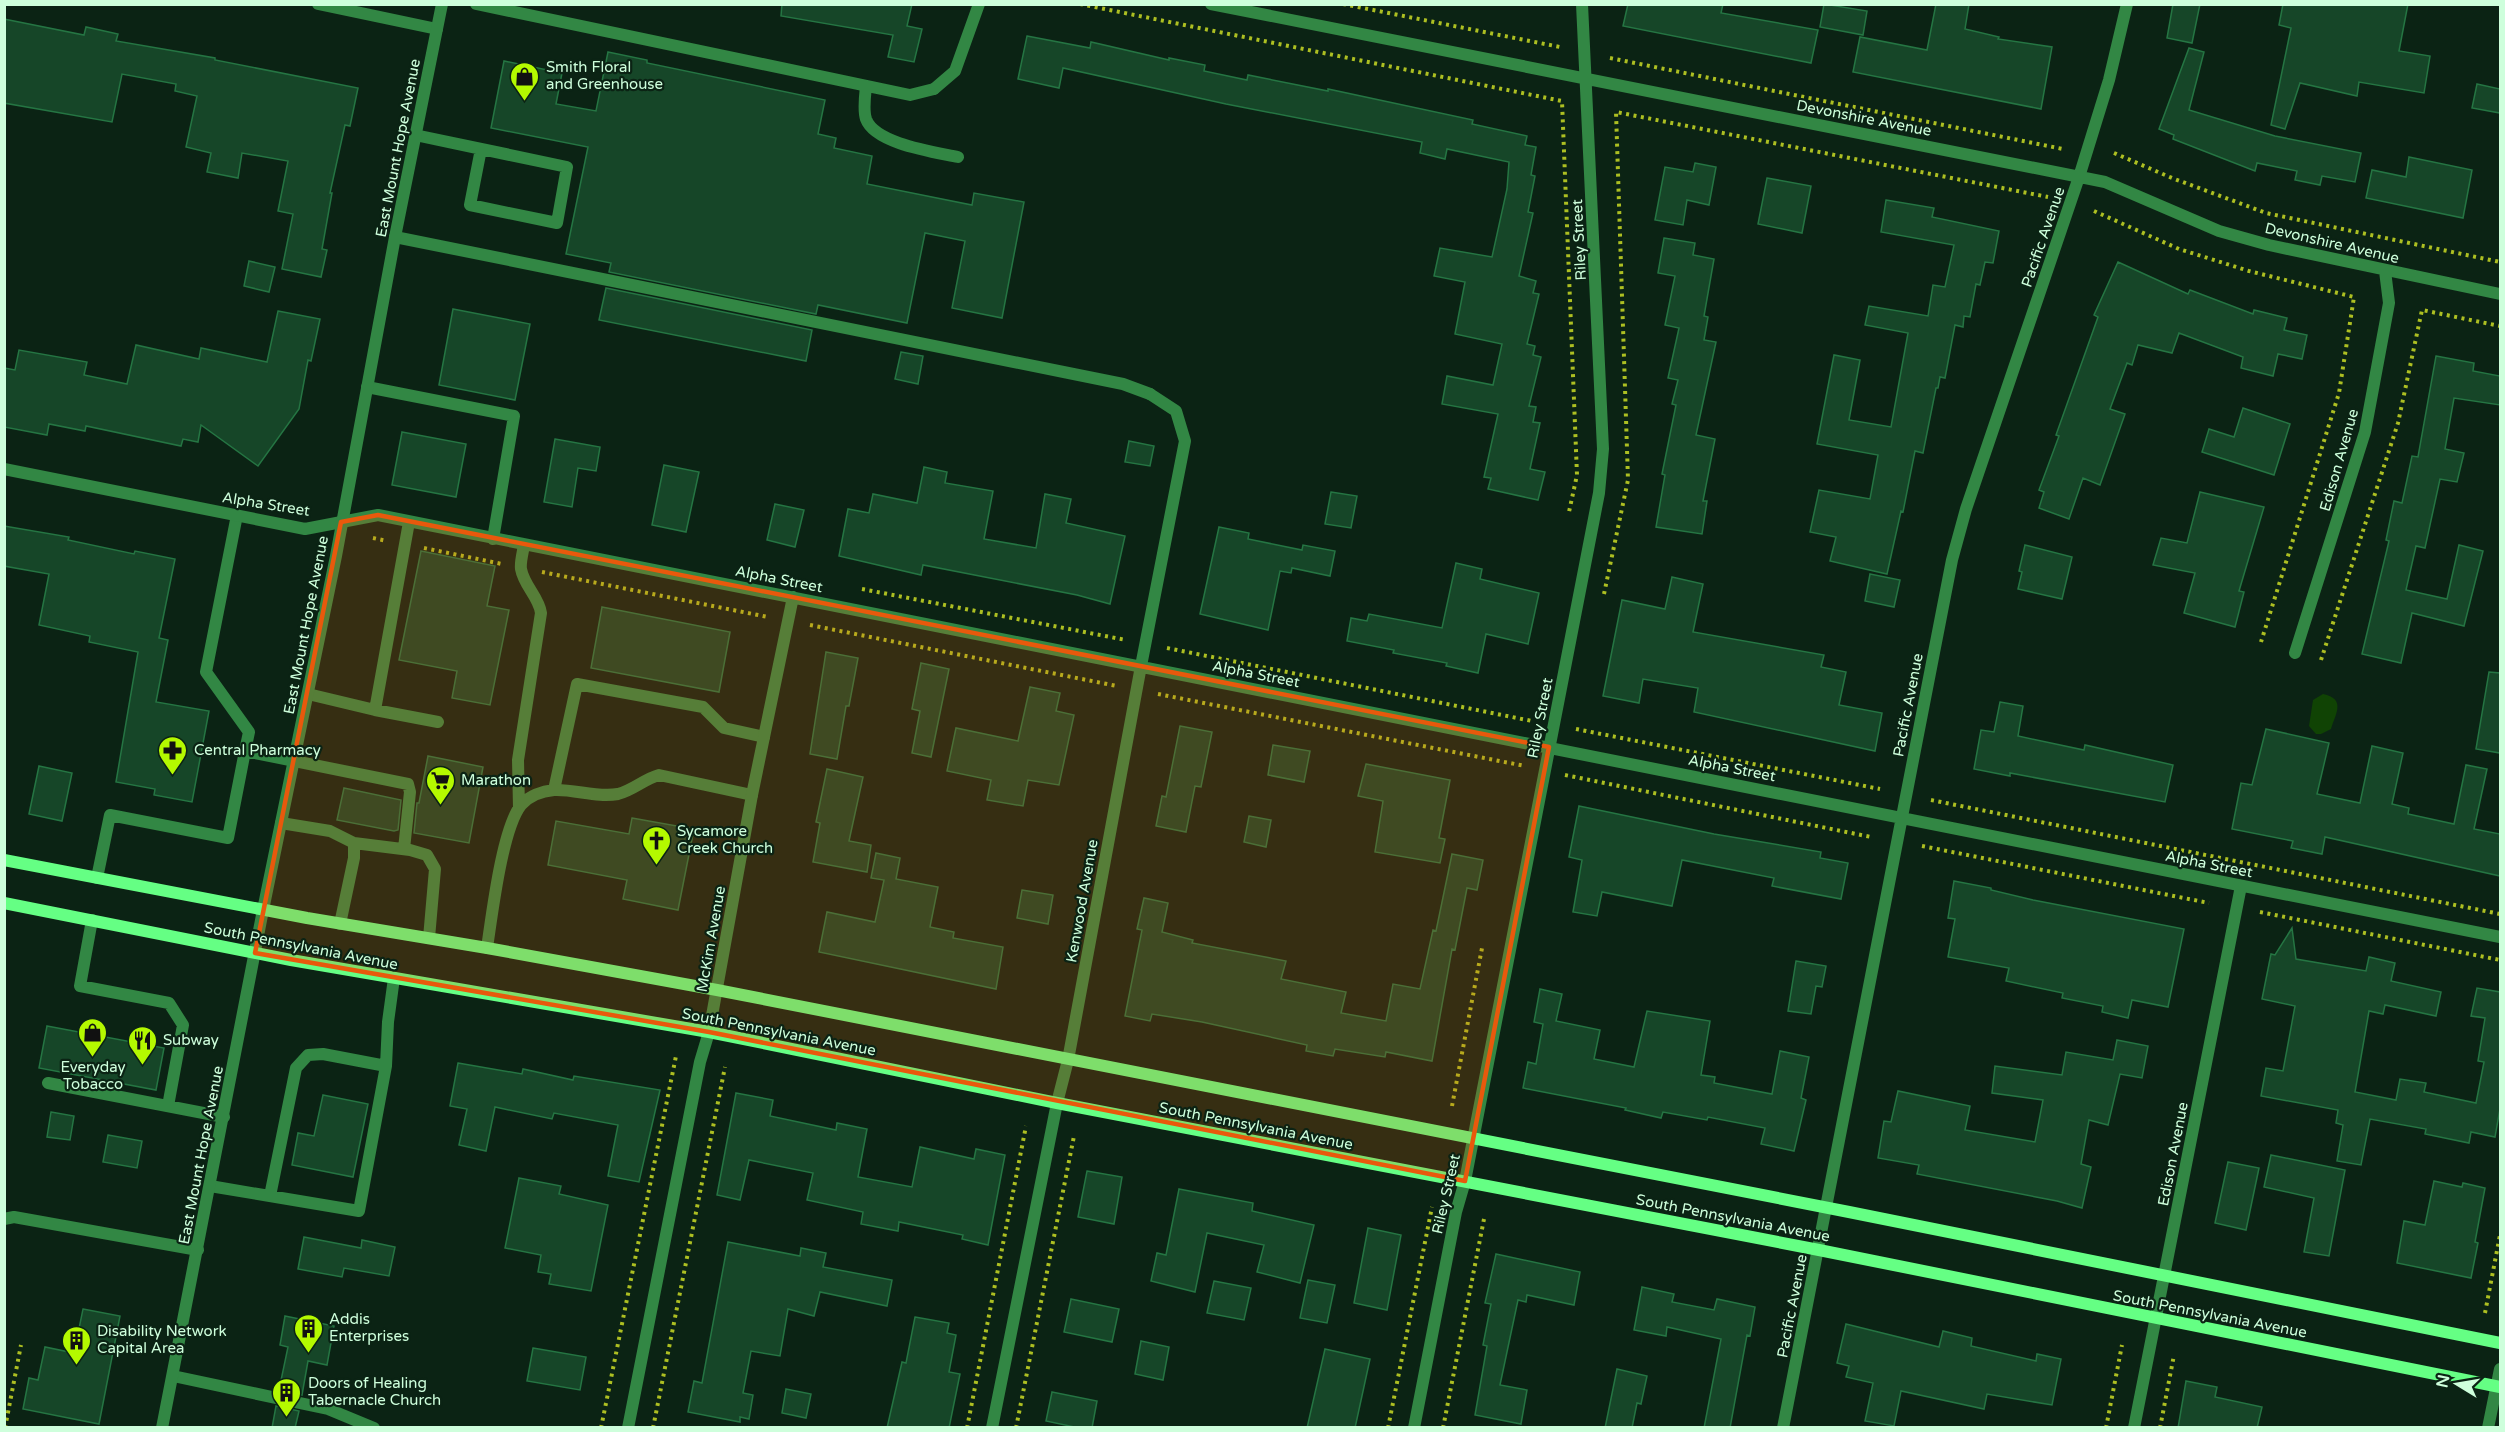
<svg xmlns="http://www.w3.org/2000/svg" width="2505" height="1432" viewBox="0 0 2505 1432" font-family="'Varela Round',sans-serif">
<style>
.water{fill:#104304}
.building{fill:#164628;stroke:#257543;stroke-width:1.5}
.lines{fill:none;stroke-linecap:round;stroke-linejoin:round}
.path{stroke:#adbf22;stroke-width:4;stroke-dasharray:3 4.5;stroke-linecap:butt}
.service{stroke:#328744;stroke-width:12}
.minor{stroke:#328744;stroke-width:12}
.tertiary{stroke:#328744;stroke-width:12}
.secondary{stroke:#65ff84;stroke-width:12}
.marked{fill:#e8590c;fill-opacity:0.2;stroke:#e8590c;stroke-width:4.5;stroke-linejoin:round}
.labels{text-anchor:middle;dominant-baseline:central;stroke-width:4.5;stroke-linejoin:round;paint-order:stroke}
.poi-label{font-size:15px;fill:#ceffdc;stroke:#0b2314;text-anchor:start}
.street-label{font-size:15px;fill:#ceffdc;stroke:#0b2314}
</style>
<rect width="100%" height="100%" fill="#0b2314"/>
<!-- water -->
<path class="water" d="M2323,694c23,5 13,19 8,35l-10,5h-5l-7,-8 4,-26z"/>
<!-- building -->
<path class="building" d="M782,4h130l-5,22 15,3 -8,33 -26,-5 5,-22 -112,-19z
M1628,4h95l-2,9 97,17 -7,33 -188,-37z
M1824,4l43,7 -4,24 -43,-8z
M1936,4h33l-4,25 34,8 -1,2 54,8 -11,62 -188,-37 7,-35 67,13z
M2173,4h27l-8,39 -25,-5z
M2283,4h125l-9,47 31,5 -6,37 -65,-11 -2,14 -57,-13 -15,46 -14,-4 20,-97 -12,-3z
M4,19l80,16 2,-8 32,7 -2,7 99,17v2l143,28 -8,38 -5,-1 -15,68h2l-10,56 5,1 -6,27 -39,-8 11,-55 -15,-3 10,-50 -46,-8 -4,25 -31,-6 4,-19 -25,-6 11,-51 -22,-5 1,-7 -54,-10 -10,48 -108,-19z
M1027,36l63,12 1,-6 78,18v-2l36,7 -1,6 43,9 1,-5 80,16v-2l145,31 -1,4 55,12 -2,9 11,2 -5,28 4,1 -7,36 5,1 -14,63 17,5 -3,12 6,1 -12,50 8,2 -2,9 8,2 -12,49 7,1 -3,15 7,1 -10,46 15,3 -7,28 -50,-11 3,-11 -7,-1 14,-63 -56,-10 5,-28 46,9 9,-41 -47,-10 10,-52 -31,-6 6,-28 52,9 15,-68 2,-27 -62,-13 -2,10 -25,-6 2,-11 -196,-38 -163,-36 -4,20 -41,-9z
M2189,48l15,4 -15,58 86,26 86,17 -6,29 -33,-6 -2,9 -25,-5 2,-9 -40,-8 -2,8 -82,-32 1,-4 -15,-6z
M608,52l39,8v3l178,37 -7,34 18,4 -2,10 38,8 -5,28 105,21 2,-12 50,9 -22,116 -50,-10 13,-67 -40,-8 -18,90 -89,-18 -2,9 -207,-42 2,-9 -45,-9 22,-107 -97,-19 13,-67 58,12 -6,31 40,7z
M2477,84l23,5v24l-28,-5z
M2409,157l63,13 -9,48 -97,-20 6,-28 34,7z
M1695,163l21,4 -7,38 -22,-5 -4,25 -28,-5 10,-53 28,5z
M1767,178l44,8 -9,47 -44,-9z
M1886,200l48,8 -2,9 67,14 -6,32 -8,-1 -5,23 -4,-1 -6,33 -6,-1 -1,11 -8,-2 -10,53 -5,-1 -2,11h-2l-13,65 -8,-2 -12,61 -2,-1 -14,63 -57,-13 6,-24 -26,-5 9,-42 51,9 8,-44 -61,-11 17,-89 26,5 -11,60 42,7 17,-94 -43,-8 4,-19 59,10 5,-31 12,2 9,-42 -73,-13z
M1664,238l31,5 -2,12 21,4 -10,57 4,1 -4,23 12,2 -20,93 19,4 -12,62h4l-5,33 -46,-7 9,-52 -3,-1 14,-69 -4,-1 6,-24 -10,-2 11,-50 -14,-3 10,-49 -17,-3z
M249,261l26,6 -6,25 -25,-6z
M2118,262l70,32 2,-4 63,24 1,-4 33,8 -3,12 23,5 -5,24 -24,-5 -5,22 -32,-8 2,-11 -64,-24 -7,20 -34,-8 -6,20 -5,-2 -17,46 15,5 -25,71 -17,-7 -14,41 -30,-11 5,-16 -5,-2 20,-54 -3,-1 42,-118 -4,-2z
M606,288l206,42 -6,31 -207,-41z
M453,309l77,15 -15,76 -76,-15z
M278,311l42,8 -9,42 -3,-1 -9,49 -41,57 -57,-41 -3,17 -15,-3 -2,7 -95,-20 -1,5 -36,-7 -2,11 -43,-8v-59l11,2 4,-20 68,12 -3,13 43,9 9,-39 63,14 2,-11 66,14z
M901,352l22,4 -5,28 -23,-5z
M2436,356l38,7 -1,8 27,5v29l-46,-7 -9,51 19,4 -7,29 -17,-3 -15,69 -9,-2 -10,44 41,9 12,-54 24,6 -19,75 -52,-13 -11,50 -39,-9 27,-113 -3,-1 8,-39 8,2 10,-47 6,1z
M2243,408l47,16 -16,51 -72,-23 7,-23 25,8z
M402,432l64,12 -10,53 -64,-12z
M555,439l45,8 -4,24 -18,-3 -6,39 -28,-5z
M1129,441l25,5 -4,20 -25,-4z
M664,465l35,7 -13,60 -34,-7z
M924,467l23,5 -2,11 48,8 -9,48 52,9 9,-54 26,5 -5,24 59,13 -15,68 -33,-9 -154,-30 -2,10 -82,-19 9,-47 21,4 4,-19 44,9z
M1331,492l26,4 -6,32 -26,-4z
M2200,492l64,15 -25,84 5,1 -9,35 -51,-14 11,-40 -42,-8 8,-27 26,5z
M775,504l29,6 -9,37 -28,-7z
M4,526l65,11 -1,3 66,14 1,-3 40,8 -16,79 9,2 -12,62 53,9 -17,91 -38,-7 1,-6 -39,-7 22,-130 -49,-10 1,-6 -51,-11 10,-51 -45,-8z
M1219,527l30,6 -1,6 54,11 1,-5 32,6 -5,25 -38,-8 -1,5 -11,-2 -12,59 -68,-16z
M2025,545l47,12 -10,42 -44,-10 4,-17 -3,-1z
M421,551l74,15 -8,40 22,4 -19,95 -38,-7 5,-27 -58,-11z
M1456,563l26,6 -2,10 59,14 -11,51 -42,-10 -8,39 -32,-7 1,-3 -54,-10 1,-3 -47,-9 4,-23 16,3 2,-7 73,14z
M1870,574l30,6 -6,27 -29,-6z
M1672,577l31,7 -10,48 131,23 -3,12 25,5 -7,33 43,8 -7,38 -181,-39 4,-24 -55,-9 -4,24 -36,-7 19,-96 43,9z
M602,607l128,25 -11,60 -128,-24z
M826,652l32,6 -9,48h-3l-9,53 -27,-5z
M921,663l28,6 -18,88 -19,-4 8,-42 -8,-2z
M2489,672l11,1v80l-24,-4z
M1030,687l30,6 -4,18 18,4 -15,70 -31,-5 -5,26 -36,-6 4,-20 -44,-9 9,-43 62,13z
M2000,702l23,4 -5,30 66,14 1,-5 88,20 -8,37 -155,-29v3l-36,-7 7,-39 13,2z
M1180,726l32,6 -11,55 -6,-1 -9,46 -30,-6 6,-30 4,1z
M2266,729l63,14 -12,51 43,9 12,-57 31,7 -11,51 17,4 -1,6 46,10 12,-59 21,4 -13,60 26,5v42l-175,-39 -3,17 -31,-6 2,-7 -61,-12 9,-46 11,2z
M1273,745l37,6 -6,31 -36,-7z
M428,756l55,11 -14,76 -55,-10 3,-30h2z
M1366,764l84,16 -11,58 6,1 -5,24 -65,-11 8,-51 -25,-5z
M39,766l33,7 -10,48 -33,-7z
M827,769l36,8 -14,64 22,4 -4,27 -54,-10 7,-39 -4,-1z
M344,788l57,12 -3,30 -4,1 -57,-11z
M1579,806l135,28 107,18 -1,6 28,5 -7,36 -69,-13 2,-8 -92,-18 -10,46 -70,-14 -5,24 -24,-4 9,-52 -13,-3z
M1249,816l22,4 -5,27 -22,-5z
M632,818l62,11 -16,81 -55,-11 4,-19 -79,-15 8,-44 73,13z
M876,853l24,5 -4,21 42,8 -8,40 24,5 -1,6 50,9 -7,42 -177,-37 8,-40 48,10 9,-42 -13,-2z
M1452,854l31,6 -6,30 -10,-2 -12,62 -3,-1 -20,112 -46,-9 -1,5 -50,-8 -2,7 -27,-5 1,-6 -105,-23 -50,-8 -2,7 -25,-5 17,-86 -5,-1 7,-31 24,5 -6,29 31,8 -1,3 94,18 -5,18 65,13 -5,21 45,8 7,-37 27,5 13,-59 3,1z
M1954,881l37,7v2l42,10 151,29 -16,78 -36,-7 -4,18 -26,-6 1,-6 -41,-8 1,-5 -57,-12 3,-13 -61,-11 7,-38 -7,-1z
M1022,890l31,5 -5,29 -31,-6z
M2292,928l4,31 70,12 3,-14 26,6 -4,18 50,11 -5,24 -51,-11 -2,9 -14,-3 -14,81 41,8 4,-21 26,4 -2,9 52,11 8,-41 -6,-1 7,-43 -14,-2 6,-28 23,4v117l-5,28 -24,-5 -2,11 -44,-9 1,-5 -56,-10 -9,46 -24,-4 6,-36 -7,-2 2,-13 -77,-14 5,-28 17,3 12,-65 -33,-7 9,-45 4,1z
M1796,961l30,5 -4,21 -6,-1 -5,28 -23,-3z
M1540,989l22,5 -6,27 44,9 -6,29 40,8 13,-56 63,10 -9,54 14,2 -1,6 58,11 8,-43 29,6 -8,41 5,2 -12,51 -33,-7 4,-16 -57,-11 -1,3 -44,-8 -2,6 -36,-8 1,-2 -103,-20 5,-26 8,2 7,-40 -9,-2z
M47,1026l117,22 -8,42 -117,-22z
M2117,1040l31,6 -6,32 -22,-4 -12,51 -19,-5 -8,44 10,3 -9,41 -25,-7 -140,-27 2,-9 -41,-7 6,-37 7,1 7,-31 72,15 -5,24 70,12 8,-42 -51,-7 3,-27 67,9 4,-23 47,8z
M458,1063l64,11 1,-5 50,11 1,-4 86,14 -21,92 -31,-6 10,-51 -64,-12 -2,6 -57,-12 -9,44 -27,-6 8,-36 -17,-3z
M736,1093l37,7 -3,16 66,14 1,-7 30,6 -9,48 54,10 8,-40 54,12 2,-10 29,6 -17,90 -26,-6 1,-4 -64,-13 -1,9 -37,-7 2,-12 -56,-12 6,-27 -64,-13 -9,40 -23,-5z
M323,1095l45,9 -15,73 -61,-12 6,-32 16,3z
M51,1112l23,4 -4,24 -23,-3z
M108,1135l34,6 -5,27 -34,-6z
M2271,1155l74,15 -16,86 -25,-4 10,-54 -50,-11z
M2228,1162l31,6 -13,62 -31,-7z
M1087,1171l35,6 -8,47 -36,-7z
M519,1178l42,8 -2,8 49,11 -17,86 -42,-7 2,-10 -13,-2 3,-17 -36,-7z
M2434,1181l28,6 1,-4 22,5 -10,54 3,1 -7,35 -74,-15 7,-42 21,4z
M1179,1189l74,14 -1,8 62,14 -14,58 -43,-11 7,-27 -57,-12 -12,59 -44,-11 6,-28 9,2z
M1368,1228l33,7 -14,75 -33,-7z
M304,1237l57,11 1,-8 33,7 -6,29 -45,-8 -2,9 -44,-8z
M728,1242l72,14 1,-8 25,5 -3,14 69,13 -5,26 -67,-14 -6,24 -26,-7 -8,47 -29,-5 -8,42 10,2 -4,24 -9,-2v5l-52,-10 6,-31 8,2z
M1496,1254l84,18 -6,33 -47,-10 -1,7 -8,-2 -18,85 27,5 -6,34 -46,-9 12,-69 -4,-1 8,-41 -6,-1z
M1308,1280l27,5 -8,38 -27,-5z
M1214,1281l37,7 -7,32 -37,-7z
M1642,1287l32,7 -2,8 42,8 3,-11 38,8 -5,29 -3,-1 -17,93h-26l17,-89 -54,-12 -1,9 -32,-6z
M1071,1299l48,10 -7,33 -48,-10z
M83,1309l37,7 -21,108 -76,-15 6,-31 9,2 7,-33 29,6z
M285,1316l49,10 -7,39 -19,-4 -6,34 -23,-5 9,-43 -8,-2z
M915,1317l34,6 -2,10 9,2 -7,37 11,2 -11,54h-62l15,-66 4,1z
M1846,1324l93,23 4,-16 29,7 -1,8 65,15 1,-7 24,5 -9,46 -65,-11 -3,15 -83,-18 -7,35 -29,-5 8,-38 -27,-6 3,-11 -12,-3z
M1141,1341l28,6 -6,33 -28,-6z
M533,1348l53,9 -6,33 -53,-9z
M1325,1349l45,10 -15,69h-48z
M1617,1369l30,7 -6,28 -4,-1 -5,25h-27z
M2186,1381l31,6 -2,10 47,10 -5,21h-79z
M786,1389l25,5 -5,24 -24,-5z
M1052,1392l45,9 -5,27h-13l-33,-7z
M276,1406l23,5 -4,17h-23z"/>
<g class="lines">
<!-- path -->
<path class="path" d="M1080,4l482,97 15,374 -8,37
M1343,4l217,43
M1610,58l453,91
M2114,153l58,25 94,35 234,49
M2094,211l85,38 70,22 105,26 -15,96 -78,249
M373,538l14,3
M424,548l78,16
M542,572l226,45
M862,589l264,51
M1604,594l24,-114 -12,-368 432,85
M810,625l307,61
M1167,648l365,73
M2321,660l77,-237 24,-113 78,16
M1158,694l367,72
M1576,729l304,60
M1565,775l306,62
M1931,800l569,114
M1922,846l287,57
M2260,912l240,48
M1452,1106l30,-158
M2485,1313l15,-78
M5,1428l16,-83
M601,1428l75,-372
M653,1428l72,-361
M967,1428l59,-302
M1016,1428l58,-292
M1388,1428l44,-221
M1443,1428l41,-209
M2106,1428l16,-83
M2160,1428l14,-73"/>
<!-- service -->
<path class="service" d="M476,4l434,91 24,-6
M866,86c-1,10 -3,24 0,33 9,25 69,33 92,38
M415,135l152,32 -10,56 -87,-18 11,-56
M395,237l728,147 27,10
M367,387l147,29 -21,123
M237,515l-31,157 43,60 -4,19
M308,694l67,16 63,12
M375,710l34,-188
M554,790l23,-106 126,23 21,21 40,9
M519,808l-1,-48 23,-147c-2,-16 -17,-27 -20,-44 -1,-7 2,-17 3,-24
M281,823l49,8 24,12v15l-14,66
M354,843l56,7 17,5 8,14 -6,69
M97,878l13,-63 118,23 17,-87 163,33 2,8 -6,57
M92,920l-12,66 89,17 14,22 -15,81
M487,948c5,-33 15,-119 34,-143 8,-9 21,-14 33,-15 21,-1 43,8 64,4 16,-4 26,-15 41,-19l93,20
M48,1083l176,34
M210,1186l149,25 27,-145 2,-44 6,-44
M270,1196l26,-128 12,-13 15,-1 63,12
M4,1219l10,-2 184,33
M173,1376l155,33 46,19"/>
<!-- minor -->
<path class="minor" d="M318,4l119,25
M1211,4l894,178 114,49 50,14 231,49
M934,89l21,-18 24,-67
M4,469l301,60 73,-14 2122,422
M2295,653l70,-221 24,-129 -4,-32
M628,1428l72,-366 9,-30 43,-237 41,-198
M992,1428l65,-325 11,-43 73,-394 44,-225 -9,-30 -26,-17
M1414,1428l42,-216 9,-31 134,-688 4,-44 -21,-445
M1783,1428l169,-868 14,-51 113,-332 30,-97 18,-76
M2134,1428l107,-542
M2488,1428l12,-59"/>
<!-- tertiary -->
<path class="tertiary" d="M162,1428l101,-518 73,-354 59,-319 47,-233"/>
<!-- secondary -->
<path class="secondary" d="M4,860l303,58 180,30 230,42 1132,222 651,131
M4,903l287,57 418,72 348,71 762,147 681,137"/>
</g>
<!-- marked area -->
<path class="marked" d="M378,515l1171,232 -84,434 -756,-149 -454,-79 86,-431z"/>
<!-- icons -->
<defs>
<symbol id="shop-pin" viewBox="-11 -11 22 30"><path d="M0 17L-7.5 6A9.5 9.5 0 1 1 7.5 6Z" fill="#b4f900" stroke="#0b2314"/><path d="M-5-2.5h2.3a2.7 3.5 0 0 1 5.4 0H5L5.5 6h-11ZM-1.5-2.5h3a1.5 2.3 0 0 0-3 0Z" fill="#111"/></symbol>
<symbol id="pharmacy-pin" viewBox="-11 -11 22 30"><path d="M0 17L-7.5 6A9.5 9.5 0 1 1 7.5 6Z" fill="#b4f900" stroke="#0b2314"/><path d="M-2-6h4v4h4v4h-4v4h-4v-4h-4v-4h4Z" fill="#111"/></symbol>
<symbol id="supermarket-pin" viewBox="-11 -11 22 30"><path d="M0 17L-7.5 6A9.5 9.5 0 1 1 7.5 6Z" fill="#b4f900" stroke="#0b2314"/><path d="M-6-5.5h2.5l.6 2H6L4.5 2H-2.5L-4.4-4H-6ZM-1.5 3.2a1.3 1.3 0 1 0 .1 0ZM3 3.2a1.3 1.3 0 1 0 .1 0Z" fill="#111"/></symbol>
<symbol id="church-pin" viewBox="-11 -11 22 30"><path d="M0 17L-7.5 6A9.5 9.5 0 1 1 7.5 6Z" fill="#b4f900" stroke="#0b2314"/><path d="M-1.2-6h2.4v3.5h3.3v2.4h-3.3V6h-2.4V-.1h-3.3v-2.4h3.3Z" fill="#111"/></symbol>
<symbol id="restaurant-pin" viewBox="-11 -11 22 30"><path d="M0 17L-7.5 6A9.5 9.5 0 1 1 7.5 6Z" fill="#b4f900" stroke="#0b2314"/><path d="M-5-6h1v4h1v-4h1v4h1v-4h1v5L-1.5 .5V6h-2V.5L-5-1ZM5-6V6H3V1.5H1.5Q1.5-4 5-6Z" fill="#111"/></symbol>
<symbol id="building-pin" viewBox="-11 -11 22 30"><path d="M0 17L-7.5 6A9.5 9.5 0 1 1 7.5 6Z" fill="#b4f900" stroke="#0b2314"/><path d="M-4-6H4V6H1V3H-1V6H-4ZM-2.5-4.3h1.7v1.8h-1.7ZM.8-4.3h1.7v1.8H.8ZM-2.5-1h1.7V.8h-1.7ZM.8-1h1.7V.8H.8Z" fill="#111"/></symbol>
</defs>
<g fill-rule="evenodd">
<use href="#shop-pin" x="508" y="60" width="33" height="45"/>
<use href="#pharmacy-pin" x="156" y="734" width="33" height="45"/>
<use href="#supermarket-pin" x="424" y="764" width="33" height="45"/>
<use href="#church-pin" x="640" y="824" width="33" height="45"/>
<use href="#shop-pin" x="76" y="1016" width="33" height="45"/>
<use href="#restaurant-pin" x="126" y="1024" width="33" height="45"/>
<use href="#building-pin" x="292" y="1312" width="33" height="45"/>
<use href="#building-pin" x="60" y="1324" width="33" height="45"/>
<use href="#building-pin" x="270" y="1376" width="33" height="45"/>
</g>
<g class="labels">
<!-- poi labels -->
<g class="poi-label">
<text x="546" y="67">Smith Floral<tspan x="546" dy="17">and Greenhouse</tspan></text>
<text x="194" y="750">Central Pharmacy</text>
<text x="461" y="780">Marathon</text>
<text x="677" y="831">Sycamore<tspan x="677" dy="17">Creek Church</tspan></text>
<text x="163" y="1040">Subway</text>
<text x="93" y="1067" text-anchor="middle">Everyday<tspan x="93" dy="17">Tobacco</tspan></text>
<text x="329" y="1319">Addis<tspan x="329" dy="17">Enterprises</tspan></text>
<text x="97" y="1331">Disability Network<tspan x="97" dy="17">Capital Area</tspan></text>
<text x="308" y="1383">Doors of Healing<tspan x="308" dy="17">Tabernacle Church</tspan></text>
</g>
<!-- street labels -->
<g class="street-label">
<text transform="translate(1864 118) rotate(11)">Devonshire Avenue</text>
<text transform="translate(398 148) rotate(-79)">East Mount Hope Avenue</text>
<text transform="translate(2043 237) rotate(-71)">Pacific Avenue</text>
<text transform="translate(1579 240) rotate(-93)">Riley Street</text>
<text transform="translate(2332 243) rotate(13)">Devonshire Avenue</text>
<text transform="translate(2339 460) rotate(-74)">Edison Avenue</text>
<text transform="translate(266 504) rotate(9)">Alpha Street</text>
<text transform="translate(779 579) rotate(11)">Alpha Street</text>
<text transform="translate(306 625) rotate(-79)">East Mount Hope Avenue</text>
<text transform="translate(1256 674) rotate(11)">Alpha Street</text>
<text transform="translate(1908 705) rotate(-79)">Pacific Avenue</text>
<text transform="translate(1540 718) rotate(-79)">Riley Street</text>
<text transform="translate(1732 768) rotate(11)">Alpha Street</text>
<text transform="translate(2209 864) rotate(11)">Alpha Street</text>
<text transform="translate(1082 901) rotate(-80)">Kenwood Avenue</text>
<text transform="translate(711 939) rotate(-80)">McKim Avenue</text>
<text transform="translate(301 946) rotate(11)">South Pennsylvania Avenue</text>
<text transform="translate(779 1032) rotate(11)">South Pennsylvania Avenue</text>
<text transform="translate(1256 1126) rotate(11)">South Pennsylvania Avenue</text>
<text transform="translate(2173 1154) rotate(-79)">Edison Avenue</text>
<text transform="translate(201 1155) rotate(-79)">East Mount Hope Avenue</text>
<text transform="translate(1446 1194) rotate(-77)">Riley Street</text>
<text transform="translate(1733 1218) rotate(11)">South Pennsylvania Avenue</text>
<text transform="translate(1792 1306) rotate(-79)">Pacific Avenue</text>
<text transform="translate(2210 1314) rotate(11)">South Pennsylvania Avenue</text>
</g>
</g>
<!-- border -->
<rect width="2505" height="1432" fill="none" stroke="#ceffdc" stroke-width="12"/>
<!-- north arrow -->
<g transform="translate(2457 1384) rotate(281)" stroke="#0b2314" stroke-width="4.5" paint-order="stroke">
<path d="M0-4.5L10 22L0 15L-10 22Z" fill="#ceffdc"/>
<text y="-9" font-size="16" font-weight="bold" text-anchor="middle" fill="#ceffdc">N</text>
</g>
</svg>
